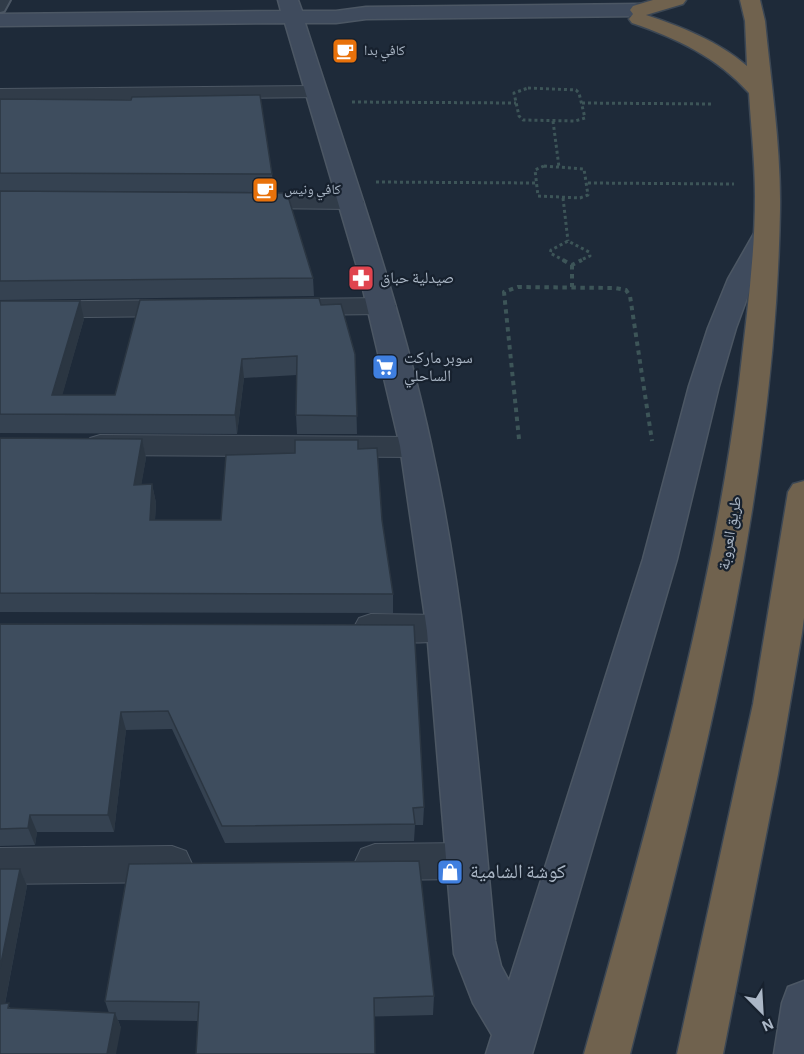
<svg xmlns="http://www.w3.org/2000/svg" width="804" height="1054" viewBox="0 0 804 1054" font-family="'Alegreya Sans','Noto Naskh Arabic',sans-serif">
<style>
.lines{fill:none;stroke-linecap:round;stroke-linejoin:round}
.lane-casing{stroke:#4c5764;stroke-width:4}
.street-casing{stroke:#4c5764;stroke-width:2}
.secondary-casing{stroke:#4c5764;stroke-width:3}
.highway-casing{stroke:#3c4754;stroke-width:3}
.path-far1{stroke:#3d5558;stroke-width:3;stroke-dasharray:3 3;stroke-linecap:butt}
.path{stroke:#3d5558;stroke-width:4;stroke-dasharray:4.5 4.5;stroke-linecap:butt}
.lane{fill:#313c49;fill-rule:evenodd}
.street{fill:#313c49;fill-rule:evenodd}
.secondary{fill:#3f4b5d;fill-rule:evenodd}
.highway{fill:#70624e;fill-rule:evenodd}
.wall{fill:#354251}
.shaded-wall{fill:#2b3642}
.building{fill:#3e4d5e;stroke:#2b3642;stroke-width:1.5}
.labels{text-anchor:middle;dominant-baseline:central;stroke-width:4.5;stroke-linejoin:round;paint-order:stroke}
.far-poi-label{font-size:14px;fill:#abb7c6;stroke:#17212e;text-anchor:start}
.poi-label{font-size:16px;fill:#abb7c6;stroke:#17212e;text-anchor:start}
.street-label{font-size:16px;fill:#abb7c6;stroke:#17212e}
.near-poi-label{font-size:20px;fill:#abb7c6;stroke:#17212e;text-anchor:start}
</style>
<rect width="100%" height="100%" fill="#1e2a39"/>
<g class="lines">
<defs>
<path id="lane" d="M0,0h10l-6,11 -4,1z"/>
<path id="street" d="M315,86l8,1 3,5 -3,5 -323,4v-12z
M247,194l105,1 8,2 4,5 -4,5 -8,2 -105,-1 -8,-2 -4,-5 4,-5z
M383,298l9,2 4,6 -4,6 -9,2 -85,1 -9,-2 -4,-6 4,-6 9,-2z
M179,300l9,2 4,6 -4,6 -9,2 -179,2v-16z
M100,435l316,2 10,3 5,7 -5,7 -10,3 -316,-2 -10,-3 -5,-7 5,-7z
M371,614l74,1 12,4 5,9 -5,9c-23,8 -75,7 -98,-1l-5,-9 5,-9z
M467,843l14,5 6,13 -6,13 -14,5 -92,1 -14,-5 -6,-13 6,-13 14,-5z
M172,846l14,5 6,13 -6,13 -14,5 -172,2v-36z"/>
<path id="secondary" d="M278,0h20l4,11h34l30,-4 274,-3 7,2 3,4 -3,4 -7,2 -274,3 -30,4h-31c45,140 95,278 126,421 36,163 48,331 64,497l6,25 8,15 134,-422 46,-173 19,-58 20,-49 28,-49 9,-3 9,3 4,5 -24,44 -18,49 -17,58 -42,173 -145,495h-46l6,-19 -19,-32 -19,-49 -27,-323 -27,-185 -40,-169 -75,-254 -285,3v-12l281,-3z
M804,981v73h-30l8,-51 6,-16z"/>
<path id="highway" d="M653,0h33l-3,4 -37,11c36,12 72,26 101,51l-2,-45 -5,-21h20l5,21c6,62 16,126 15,189 -5,287 -80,568 -150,844h-46c61,-221 126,-443 155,-671 7,-62 16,-125 16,-187 0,-34 -4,-69 -6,-103 -32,-36 -73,-55 -117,-70l-3,-4 4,-5 -3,-4 3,-4z
M804,481v137l-2,15 -24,141 -55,280h-46l76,-350 35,-212 5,-8z"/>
</defs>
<!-- lane casing -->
<use href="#lane" class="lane-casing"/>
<!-- street casing -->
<use href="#street" class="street-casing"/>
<!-- secondary casing -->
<use href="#secondary" class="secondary-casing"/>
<!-- highway casing -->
<use href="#highway" class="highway-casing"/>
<!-- path-far1 -->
<path class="path-far1" d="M528,88l48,2 3,3 6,25 -10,3 -52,-1 -4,-4 -5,-23z
M352,102l164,1
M582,103l132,1
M553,121l6,46
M544,166l40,3 4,26 -8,3 -42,-2 -3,-26z
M376,182l159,1
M588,183l146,1
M563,198l5,43
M565,261l-15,-8 1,-3 17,-9 21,11 1,4 -11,5"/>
<!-- path -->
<path class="path" d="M563,260l9,5 10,-5
M572,265v22
M519,439l-15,-147 14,-5 97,1 11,2 4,6 22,145"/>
<!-- lane -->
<use href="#lane" class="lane"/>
<!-- street -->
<use href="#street" class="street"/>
<!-- secondary -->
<use href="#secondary" class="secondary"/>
<!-- highway -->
<use href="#highway" class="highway"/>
</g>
<!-- wall -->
<path class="wall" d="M0,99l272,75 2,18 -274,-1z
M0,191l313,87 1,18 -314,4z
M0,301l84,18 -22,76h53l206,-90 34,49 2,80h-60l-1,-19 1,-40 -53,3 -7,56 -237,-1z
M0,438l142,1 4,19 -5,27 11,-1 4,19 -1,17h66l74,-67 63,-4 24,71 11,74v19l-393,-1z
M0,624l424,183 -1,18h-8l-1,16 -189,2 -53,-114 -46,1 -12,102h-77l-2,13 -35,1z
M0,869h20l7,17 -22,118 7,5 97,4 -4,-12 329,-5 -1,19 -235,6 -80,-1 3,8 -121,26z"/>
<!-- shaded-wall -->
<path class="shaded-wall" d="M80,301l4,18 -27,95 -5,-19z
M242,359l2,19 -7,56 -2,-19z
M142,439l4,19 -8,46 -4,-19z
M152,484l4,19 -2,35 -4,-18z
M121,712l5,18 -12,102 -6,-17z
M30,815l7,17 -2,13 -7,-17z
M20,869l7,17 -25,133 -2,-3v-48z
M115,1013l6,15 -5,26h-9z"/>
<!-- building -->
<path class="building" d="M260,95l12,79 -272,-1v-74l131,1 1,-3z
M0,191l287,2 26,85 -313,3z
M319,298l2,7 20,-1 14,50 2,62 -61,-1 1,-59 -55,3 -7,56 -235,-1v-113h80l-28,94h63l25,-95z
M0,438l142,1 -8,46 18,-1 -2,36h71l5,-65 69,-2v-13h63v9l19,-1 5,72 11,74 -393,-1z
M0,624l414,1 10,182 -11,1 2,16 -193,2 -54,-115 -47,1 -13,103h-78l-2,13 -28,1z
M419,861l15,135 -60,2 1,56h-179l3,-52 -94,-1 24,-137z
M0,869h20l-20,99z
M9,1003l-1,5 107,5 -8,41h-107v-50z"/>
<!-- icons -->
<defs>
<symbol id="cafe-square" viewBox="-11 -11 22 22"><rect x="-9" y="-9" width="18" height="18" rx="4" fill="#e8710a" stroke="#17212e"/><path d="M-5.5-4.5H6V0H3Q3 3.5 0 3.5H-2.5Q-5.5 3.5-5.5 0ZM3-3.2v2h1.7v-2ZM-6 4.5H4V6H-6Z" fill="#fff"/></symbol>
<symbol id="pharmacy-square" viewBox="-11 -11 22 22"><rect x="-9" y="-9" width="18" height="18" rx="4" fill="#e0444e" stroke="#17212e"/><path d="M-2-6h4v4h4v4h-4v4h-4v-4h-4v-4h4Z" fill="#fff"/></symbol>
<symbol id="supermarket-square" viewBox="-11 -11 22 22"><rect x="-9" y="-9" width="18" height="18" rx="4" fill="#3f7fe0" stroke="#17212e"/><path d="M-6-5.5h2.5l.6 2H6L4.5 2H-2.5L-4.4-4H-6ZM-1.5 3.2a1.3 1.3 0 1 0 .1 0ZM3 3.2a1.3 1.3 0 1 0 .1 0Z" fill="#fff"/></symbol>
<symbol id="shop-square" viewBox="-11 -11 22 22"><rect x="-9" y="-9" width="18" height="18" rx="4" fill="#3f7fe0" stroke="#17212e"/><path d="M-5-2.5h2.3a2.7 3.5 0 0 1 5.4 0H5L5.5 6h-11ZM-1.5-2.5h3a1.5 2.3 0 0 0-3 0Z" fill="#fff"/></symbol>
</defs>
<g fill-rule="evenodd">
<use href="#cafe-square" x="330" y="36" width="30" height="30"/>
<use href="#cafe-square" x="250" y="175" width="30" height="30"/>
<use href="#pharmacy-square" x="346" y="263" width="30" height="30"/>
<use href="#supermarket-square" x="370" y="352" width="30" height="30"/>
<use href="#shop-square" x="435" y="857" width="30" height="30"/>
</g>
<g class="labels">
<!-- far-poi labels -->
<g class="far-poi-label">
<text x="364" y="51">كافي بدا</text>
<text x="284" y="190">كافي ونيس</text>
</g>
<!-- poi labels -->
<g class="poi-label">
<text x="380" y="278">صيدلية حباق</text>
<text x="404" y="358">سوبر ماركت<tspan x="404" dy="18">الساحلي</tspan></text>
</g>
<!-- street labels -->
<g class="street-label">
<text transform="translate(730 533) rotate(-80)">طريق العروبة</text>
</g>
<!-- near-poi labels -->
<g class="near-poi-label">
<text x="470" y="872">كوشة الشامية</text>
</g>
</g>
<!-- north arrow -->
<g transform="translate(762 1012) rotate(156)" stroke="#17212e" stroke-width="4.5" paint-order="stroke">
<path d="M0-4.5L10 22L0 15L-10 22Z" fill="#abb7c6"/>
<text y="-9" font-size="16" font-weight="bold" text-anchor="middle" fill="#abb7c6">N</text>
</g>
</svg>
